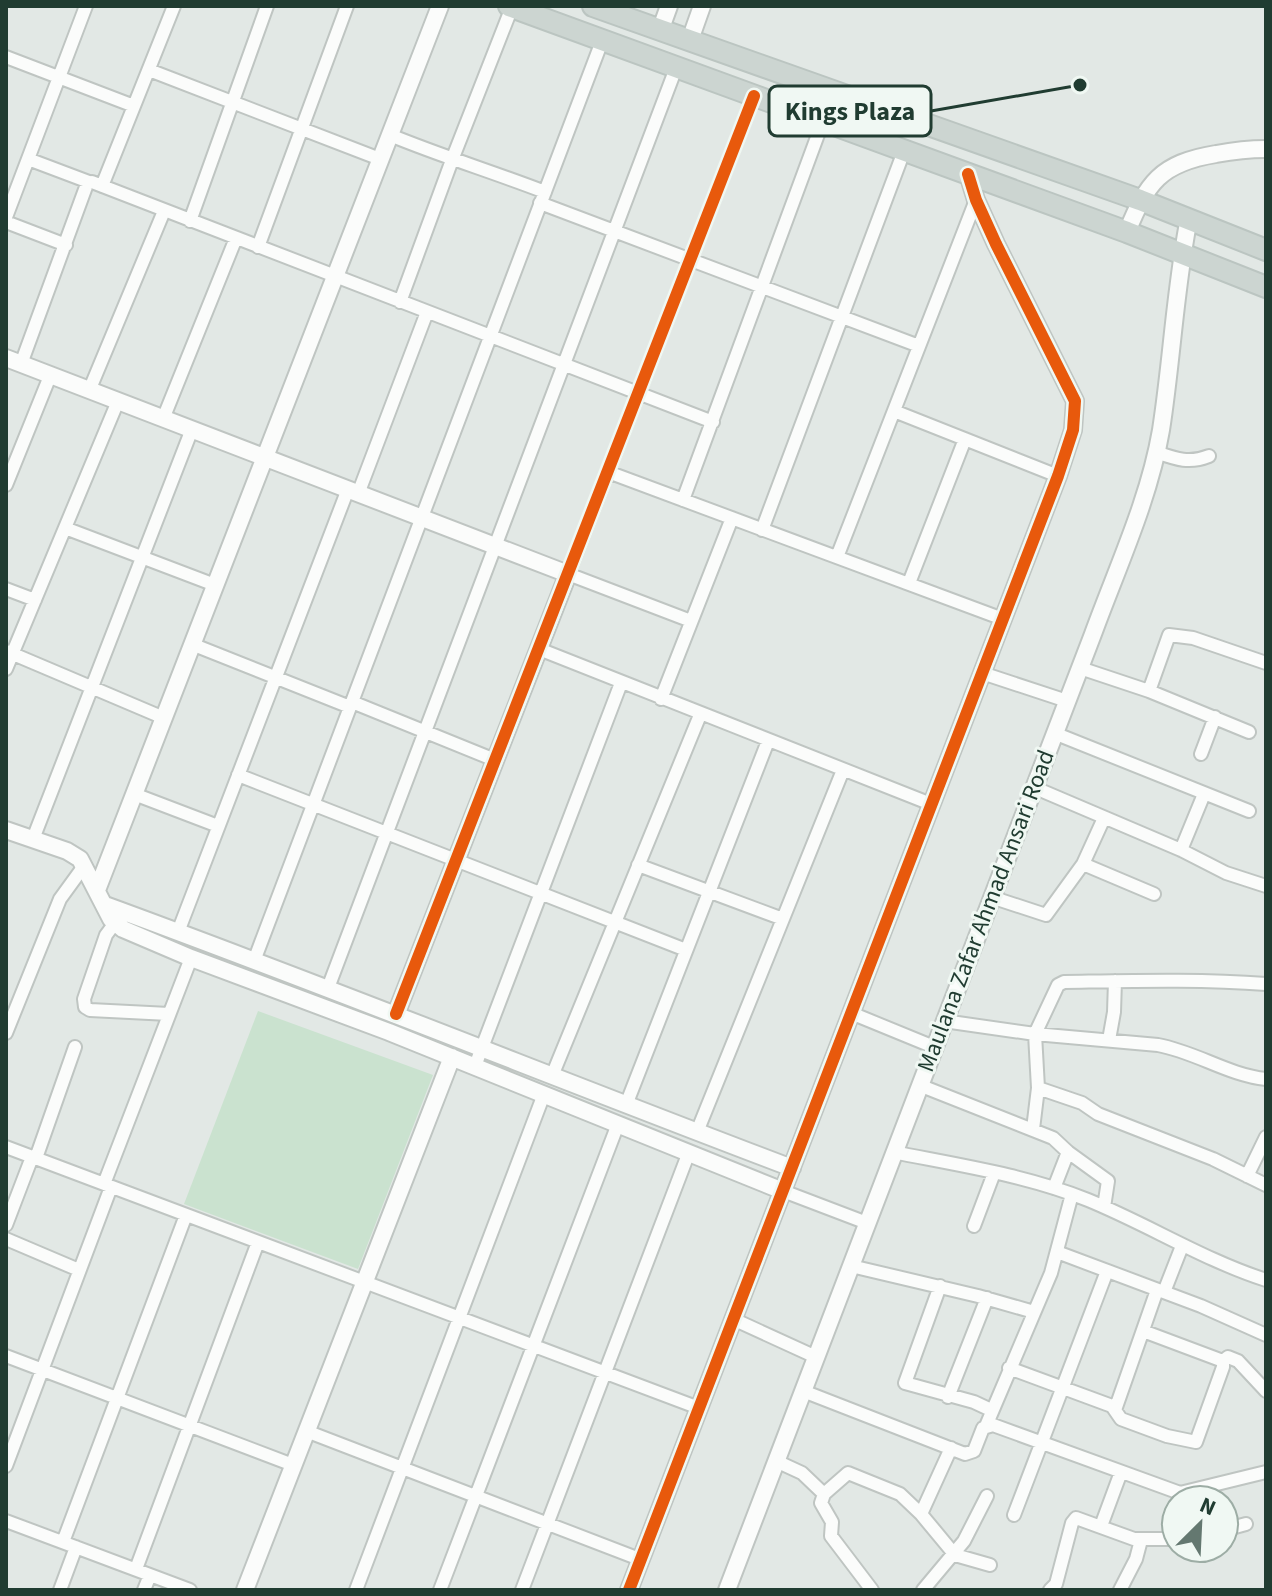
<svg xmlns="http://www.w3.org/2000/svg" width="1272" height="1596" viewBox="0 0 1272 1596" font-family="'Source Sans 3',sans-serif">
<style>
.green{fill:#cae2cf}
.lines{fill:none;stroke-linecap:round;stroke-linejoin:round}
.minor-casing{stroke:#bfc5c2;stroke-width:16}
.tertiary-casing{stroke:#bfc5c2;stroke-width:20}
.primary-casing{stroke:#bbc5c1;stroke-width:24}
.minor{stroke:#fbfcfb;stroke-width:12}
.tertiary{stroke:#fbfcfb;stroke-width:16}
.primary{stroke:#ccd5d1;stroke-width:20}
.cycleway-casing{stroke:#f0f8f3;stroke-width:17}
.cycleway{stroke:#e8590c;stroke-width:12}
.labels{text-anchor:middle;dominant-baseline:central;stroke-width:6;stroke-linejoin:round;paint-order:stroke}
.street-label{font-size:24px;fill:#203c31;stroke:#f0f8f3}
.leader{fill:none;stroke:#203c31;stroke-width:3}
.callout-dot{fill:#203c31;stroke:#f0f8f3;stroke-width:3}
.callout{fill:#f0f8f3;stroke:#203c31;stroke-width:3}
.callout-label{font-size:26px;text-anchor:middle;font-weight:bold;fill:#203c31}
</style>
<rect width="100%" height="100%" fill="#e2e8e5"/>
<!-- green -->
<path class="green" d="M258,1011l175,64 -75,194 -174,-65z"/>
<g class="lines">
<defs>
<path id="minor" d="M6,57l128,49
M149,70l231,89
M390,135c51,21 103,37 155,57
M28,159l61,23
M102,186l72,-180
M540,203l379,143
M6,217l80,-211
M190,221l77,-215
M6,222l60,23
M258,247l89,-241
M400,302l52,-142 60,-153
M21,364l66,-180 5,-2 621,240
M89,391l75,-180
M894,411l164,65
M163,419l73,-181
M1156,452c20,7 33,12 53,4
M608,472l395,147
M6,485l44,-109
M358,494l69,-182
M683,500l140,-379
M65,528l150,57
M762,530l142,-379
M837,557l139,-357
M909,583l56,-144
M6,589l29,11
M691,621l-123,-47 186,-478
M194,645l156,62
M539,649l392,155
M6,651l158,67
M1080,668l69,23 100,41
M6,669l112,-268
M982,673l85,28
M1149,691l20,-56 24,3 73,25
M661,699l71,-181
M352,702l143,58
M1054,733l195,78
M1201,754l14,-37
M238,775l448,175
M1033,787l148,63 45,23 40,13
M134,794l84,32
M33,839l159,-410
M1181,850l23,-56
M1083,864l71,30
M638,865l145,54
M991,897l55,18 37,-51 21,-46
M115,923l-9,12 -22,64 1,8 5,3 79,4
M178,932l170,-443
M254,961l348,-920
M328,988l348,-920
M851,1013l83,34
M944,1021l91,13 123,11c38,7 70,30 108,34
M6,1033l54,-134 24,-33
M1109,1040l5,-28 1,-31
M475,1066l146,-383
M552,1076l148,-361
M919,1085l134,53 15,14 40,29 -4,26
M1038,1088l44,15 16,11 115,45 53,26
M626,1105l142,-364
M1033,1129l5,-41 -3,-54 23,-49 6,-3c67,-1 135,-3 202,2
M697,1132l146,-362
M6,1147l693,261
M893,1152c65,13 133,23 195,48 61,25 116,60 178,80
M36,1158l39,-111
M1247,1176l19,-39
M104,1184l87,-226
M1054,1188l14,-36
M783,1191l84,32
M6,1225l26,-68
M974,1226l20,-53
M6,1239l73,31
M1057,1252l144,54 65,29
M851,1266l127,30 56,16
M940,1286l-35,97 69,19 17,8
M1164,1292l18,-46
M733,1319l83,38
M6,1356l287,109
M1223,1361l5,-4 10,4 28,30
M1009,1368l103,38 9,13 46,17 29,6 27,-75v-6l-80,-30
M803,1391l162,63 9,-3 9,-23 10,-3 187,68 86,-21
M948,1397l39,-99
M1115,1410l42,-120
M986,1426l65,-153 21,-79
M306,1431l336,129
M776,1461l26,12 22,21
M6,1466l105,-279
M921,1514l30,-66
M1014,1515l93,-244
M6,1521l184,69
M1101,1526l20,-54
M1224,1530l22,-6
M63,1542l123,-327
M136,1569l122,-327
M60,1590l16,-43
M144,1590l6,-15
M356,1590l188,-496
M440,1590l178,-466
M522,1590l167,-438
M872,1590l-41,-54 1,-14 -11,-19 3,-9 24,-21 52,21 21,20 34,41 35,10
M923,1590l41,-49 23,-45
M1050,1590l6,-6 16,-61 4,-5 58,21h42
M1120,1590l16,-31 5,-19"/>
<path id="tertiary" d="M660,31l9,-25
M690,40l12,-34
M1127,232c20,-49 33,-69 89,-78 16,-3 33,-5 50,-5
M6,358l562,216 -172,440
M6,830l61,21 13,8 31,60 12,10 68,29 198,74 394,159
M97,890l343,-884
M105,905c230,84 457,176 687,263
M245,1590l207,-533
M629,1590l429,-1114 15,-46 2,-29 -79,-157 -20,-44 -8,-26
M727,1590l366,-956c24,-66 56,-134 68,-204 11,-70 14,-142 28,-212"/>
<path id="primary" d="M509,6l618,226 139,55
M593,6l547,194 126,50"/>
</defs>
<!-- minor casing -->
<use href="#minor" class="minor-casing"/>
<!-- tertiary casing -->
<use href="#tertiary" class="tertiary-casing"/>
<!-- primary casing -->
<use href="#primary" class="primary-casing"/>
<!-- minor -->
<use href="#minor" class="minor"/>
<!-- tertiary -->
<use href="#tertiary" class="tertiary"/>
<!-- primary -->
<use href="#primary" class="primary"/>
<defs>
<path id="cycleway" d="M396,1014l358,-918
M629,1590l429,-1114 15,-46 2,-29 -79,-157 -20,-44 -8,-26"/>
</defs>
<!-- cycleway casing -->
<use href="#cycleway" class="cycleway-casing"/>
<!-- cycleway -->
<use href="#cycleway" class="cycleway"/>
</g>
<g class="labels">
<!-- street labels -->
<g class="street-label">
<text transform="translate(986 911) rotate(-69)">Maulana Zafar Ahmad Ansari Road</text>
</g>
</g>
<!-- callouts -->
<path class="leader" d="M1080 85L931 111"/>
<circle class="callout-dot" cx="1080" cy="85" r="8"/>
<rect class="callout" x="769" y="86" width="162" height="50" rx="8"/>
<g class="callout-label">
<text x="850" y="120">Kings Plaza</text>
</g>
<!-- border -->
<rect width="1272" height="1596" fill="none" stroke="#203c31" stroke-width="16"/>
<!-- north arrow -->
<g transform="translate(1200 1524) rotate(24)"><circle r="38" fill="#f0f8f3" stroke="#9dada5" stroke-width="2"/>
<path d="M0-6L14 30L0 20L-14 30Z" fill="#647870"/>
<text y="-12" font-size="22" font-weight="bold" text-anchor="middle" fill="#203c31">N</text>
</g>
</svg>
